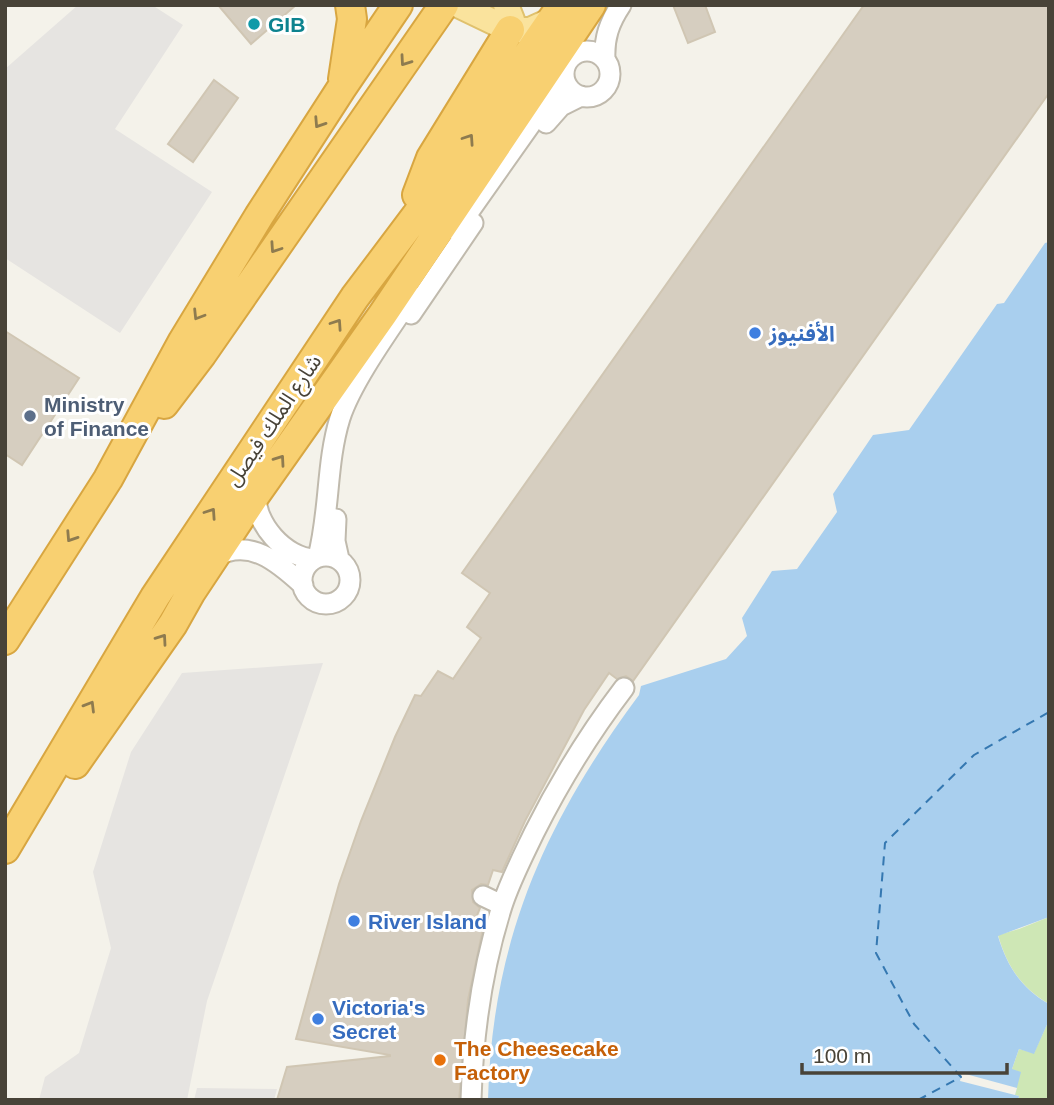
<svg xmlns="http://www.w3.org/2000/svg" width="1054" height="1105" viewBox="0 0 1054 1105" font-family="Helvetica,'Noto Sans Arabic',sans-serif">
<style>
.green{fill:#cee7b5}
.parking{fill:#e6e4e1}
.water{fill:#a9cfee}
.pier{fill:#f4f2ea}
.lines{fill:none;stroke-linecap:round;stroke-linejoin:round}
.ferry{stroke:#3578b1;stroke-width:2;stroke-dasharray:9 7;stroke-linecap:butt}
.building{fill:#d6cec0;stroke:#d0c6b3;stroke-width:2}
.minor-casing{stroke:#c0baad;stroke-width:23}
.major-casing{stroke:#e0c16d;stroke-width:28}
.highway-casing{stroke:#d8a641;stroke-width:32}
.minor{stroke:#fff;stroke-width:19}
.major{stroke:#fae39d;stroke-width:24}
.highway{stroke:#f8d071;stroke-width:28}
.oneway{stroke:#8e7b4f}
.culture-dot{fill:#0f9aa8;stroke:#fff;stroke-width:2.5}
.shop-dot{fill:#3f7fe0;stroke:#fff;stroke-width:2.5}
.service-dot{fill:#5c6f8a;stroke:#fff;stroke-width:2.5}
.food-dot{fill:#e8710a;stroke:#fff;stroke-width:2.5}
.labels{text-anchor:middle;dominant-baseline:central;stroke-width:6;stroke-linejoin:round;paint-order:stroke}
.culture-label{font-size:21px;font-weight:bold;fill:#0d838f;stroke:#fff;text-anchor:start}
.shop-label{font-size:21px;font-weight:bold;fill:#366cbe;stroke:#fff;text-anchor:start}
.service-label{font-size:21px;font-weight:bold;fill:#4e5e75;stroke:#fff;text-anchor:start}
.street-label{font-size:21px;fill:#484338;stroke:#fff}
.food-label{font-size:21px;font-weight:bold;fill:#c56008;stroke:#fff;text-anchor:start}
</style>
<rect width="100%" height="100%" fill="#f4f2ea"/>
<!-- green -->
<path class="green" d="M1049,917v87c-28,-16 -42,-38 -51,-69l21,-6z
M1049,1020v80h-31l1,-4 -4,-1 -3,-26 7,-20 15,4z"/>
<!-- parking -->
<path class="parking" d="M78,5h74l31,20 -68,104 97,63 -92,141 -115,-75v-189z
M323,663l-116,338 -20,99h-148l6,-23 34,-24 32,-105 -18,-76 38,-120 51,-79z
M197,1088l80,1 -3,11h-80z"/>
<!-- water -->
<path class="water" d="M1049,242v675l-51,19c9,30 23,52 51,68v16l-15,34 -15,-5 -7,20 9,3 -6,23 4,1 -1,4h-530c4,-160 57,-278 151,-405l2,-9 85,-27 21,-23 -5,-18 30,-47 25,-2 40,-57 -4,-18 40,-59 36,-5 88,-126 7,-1 41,-60z"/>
<!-- pier -->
<path class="pier" d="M962,1073l55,15 -2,7 -55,-14z"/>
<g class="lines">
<!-- ferry -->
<path class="ferry" d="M918,1100l43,-23 -47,-53 -38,-71 9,-110 89,-88 75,-43"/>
</g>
<!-- building -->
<path class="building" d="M218,5h78l-45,39z
M673,5h32l10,27 -27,11z
M864,5h185v88l-416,588 -7,-5 -9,3 -8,-6 -25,37 -59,111 -23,51 -9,-2 -5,15 -7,-1 -9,6 1,12 7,6 -5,12 9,4 -16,76 -9,100h-182l10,-33 103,-11v-1l-94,-16 43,-155 22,-63 34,-84 20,-42 6,1 17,-25 15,8 28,-41 -14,-11 23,-34 -28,-20z
M214,80l24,18 -45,64 -25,-18z
M5,331l74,47 -57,87 -17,-11z"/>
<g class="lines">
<defs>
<path id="minor" d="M564 74a23 23 0 1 1 46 0a23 23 0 1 1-46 0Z
M605,59c-1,-21 4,-36 16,-54
M546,123l15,-17 20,-10
M456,230l108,-153
M411,314l62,-91
M256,494c-2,29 29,64 58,65
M336,519l-1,22 4,18
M302 580a24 24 0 1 1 48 0a24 24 0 1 1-48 0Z
M215,557c34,-20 63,5 88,28
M318,557c12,-45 8,-94 22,-139 12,-37 50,-89 72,-122
M483,896l19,9
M471,1100c2,-66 11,-131 31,-194 8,-25 21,-50 32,-73 26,-52 55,-99 90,-145"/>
<path id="major" d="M458,5l52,25h20l22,-10
M506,5l6,15 -2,10"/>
<path id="highway" d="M343,79l9,-60 -2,-14
M417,195l14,-37 79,-128
M164,404l38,-50 242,-349
M5,640l103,-161 75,-138 76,-125 82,-127 57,-84
M75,764l98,-140 18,-32 65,-98 127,-180 208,-309
M5,849l150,-252 200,-300 61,-81 146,-211"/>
</defs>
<!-- minor casing -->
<use href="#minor" class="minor-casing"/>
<!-- major casing -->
<use href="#major" class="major-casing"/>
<!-- highway casing -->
<use href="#highway" class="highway-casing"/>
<!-- minor -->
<use href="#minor" class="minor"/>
<!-- major -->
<use href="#major" class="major"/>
<!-- highway -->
<use href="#highway" class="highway"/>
</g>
<!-- one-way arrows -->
<defs><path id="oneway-chevron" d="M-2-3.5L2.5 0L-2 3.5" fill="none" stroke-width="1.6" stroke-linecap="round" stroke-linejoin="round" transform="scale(1.75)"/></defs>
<g class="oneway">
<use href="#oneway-chevron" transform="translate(405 61) rotate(125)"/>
<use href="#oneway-chevron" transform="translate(319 123) rotate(123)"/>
<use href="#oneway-chevron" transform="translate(469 139) rotate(-56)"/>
<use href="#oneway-chevron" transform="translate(275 248) rotate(124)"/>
<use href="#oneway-chevron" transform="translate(198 315) rotate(122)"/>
<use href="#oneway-chevron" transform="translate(337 324) rotate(-56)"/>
<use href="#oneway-chevron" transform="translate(280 460) rotate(-55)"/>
<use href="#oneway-chevron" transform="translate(211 513) rotate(-56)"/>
<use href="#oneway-chevron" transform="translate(71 537) rotate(123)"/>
<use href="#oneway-chevron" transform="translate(162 639) rotate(-55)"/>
<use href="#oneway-chevron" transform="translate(90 706) rotate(-59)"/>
</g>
<!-- markers -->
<circle class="culture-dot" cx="254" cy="24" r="7"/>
<g class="shop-dot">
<circle cx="755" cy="333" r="7"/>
<circle cx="354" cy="921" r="7"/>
<circle cx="318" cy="1019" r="7"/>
</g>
<circle class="service-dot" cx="30" cy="416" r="7"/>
<circle class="food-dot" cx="440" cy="1060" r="7"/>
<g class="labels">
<!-- culture labels -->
<g class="culture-label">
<text x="268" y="24">GIB</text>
</g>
<!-- shop labels -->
<g class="shop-label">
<text x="769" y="333">الأفنيوز</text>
<text x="368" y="921">River Island</text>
<text x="332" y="1007">Victoria's<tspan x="332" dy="24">Secret</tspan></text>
</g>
<!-- service labels -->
<g class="service-label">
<text x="44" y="404">Ministry<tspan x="44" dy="24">of Finance</tspan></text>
</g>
<!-- street labels -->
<g class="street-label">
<text transform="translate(273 420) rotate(-56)">شارع الملك فيصل</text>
</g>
<!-- food labels -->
<g class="food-label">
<text x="454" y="1048">The Cheesecake<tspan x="454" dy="24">Factory</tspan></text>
</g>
</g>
<!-- border -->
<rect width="1054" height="1105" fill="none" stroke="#484338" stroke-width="14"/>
<!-- scale -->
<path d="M802 1063v10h205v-10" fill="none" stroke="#484338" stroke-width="3.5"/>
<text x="813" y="1063" font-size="21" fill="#484338" stroke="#ffffff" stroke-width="5" paint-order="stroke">100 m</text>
</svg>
